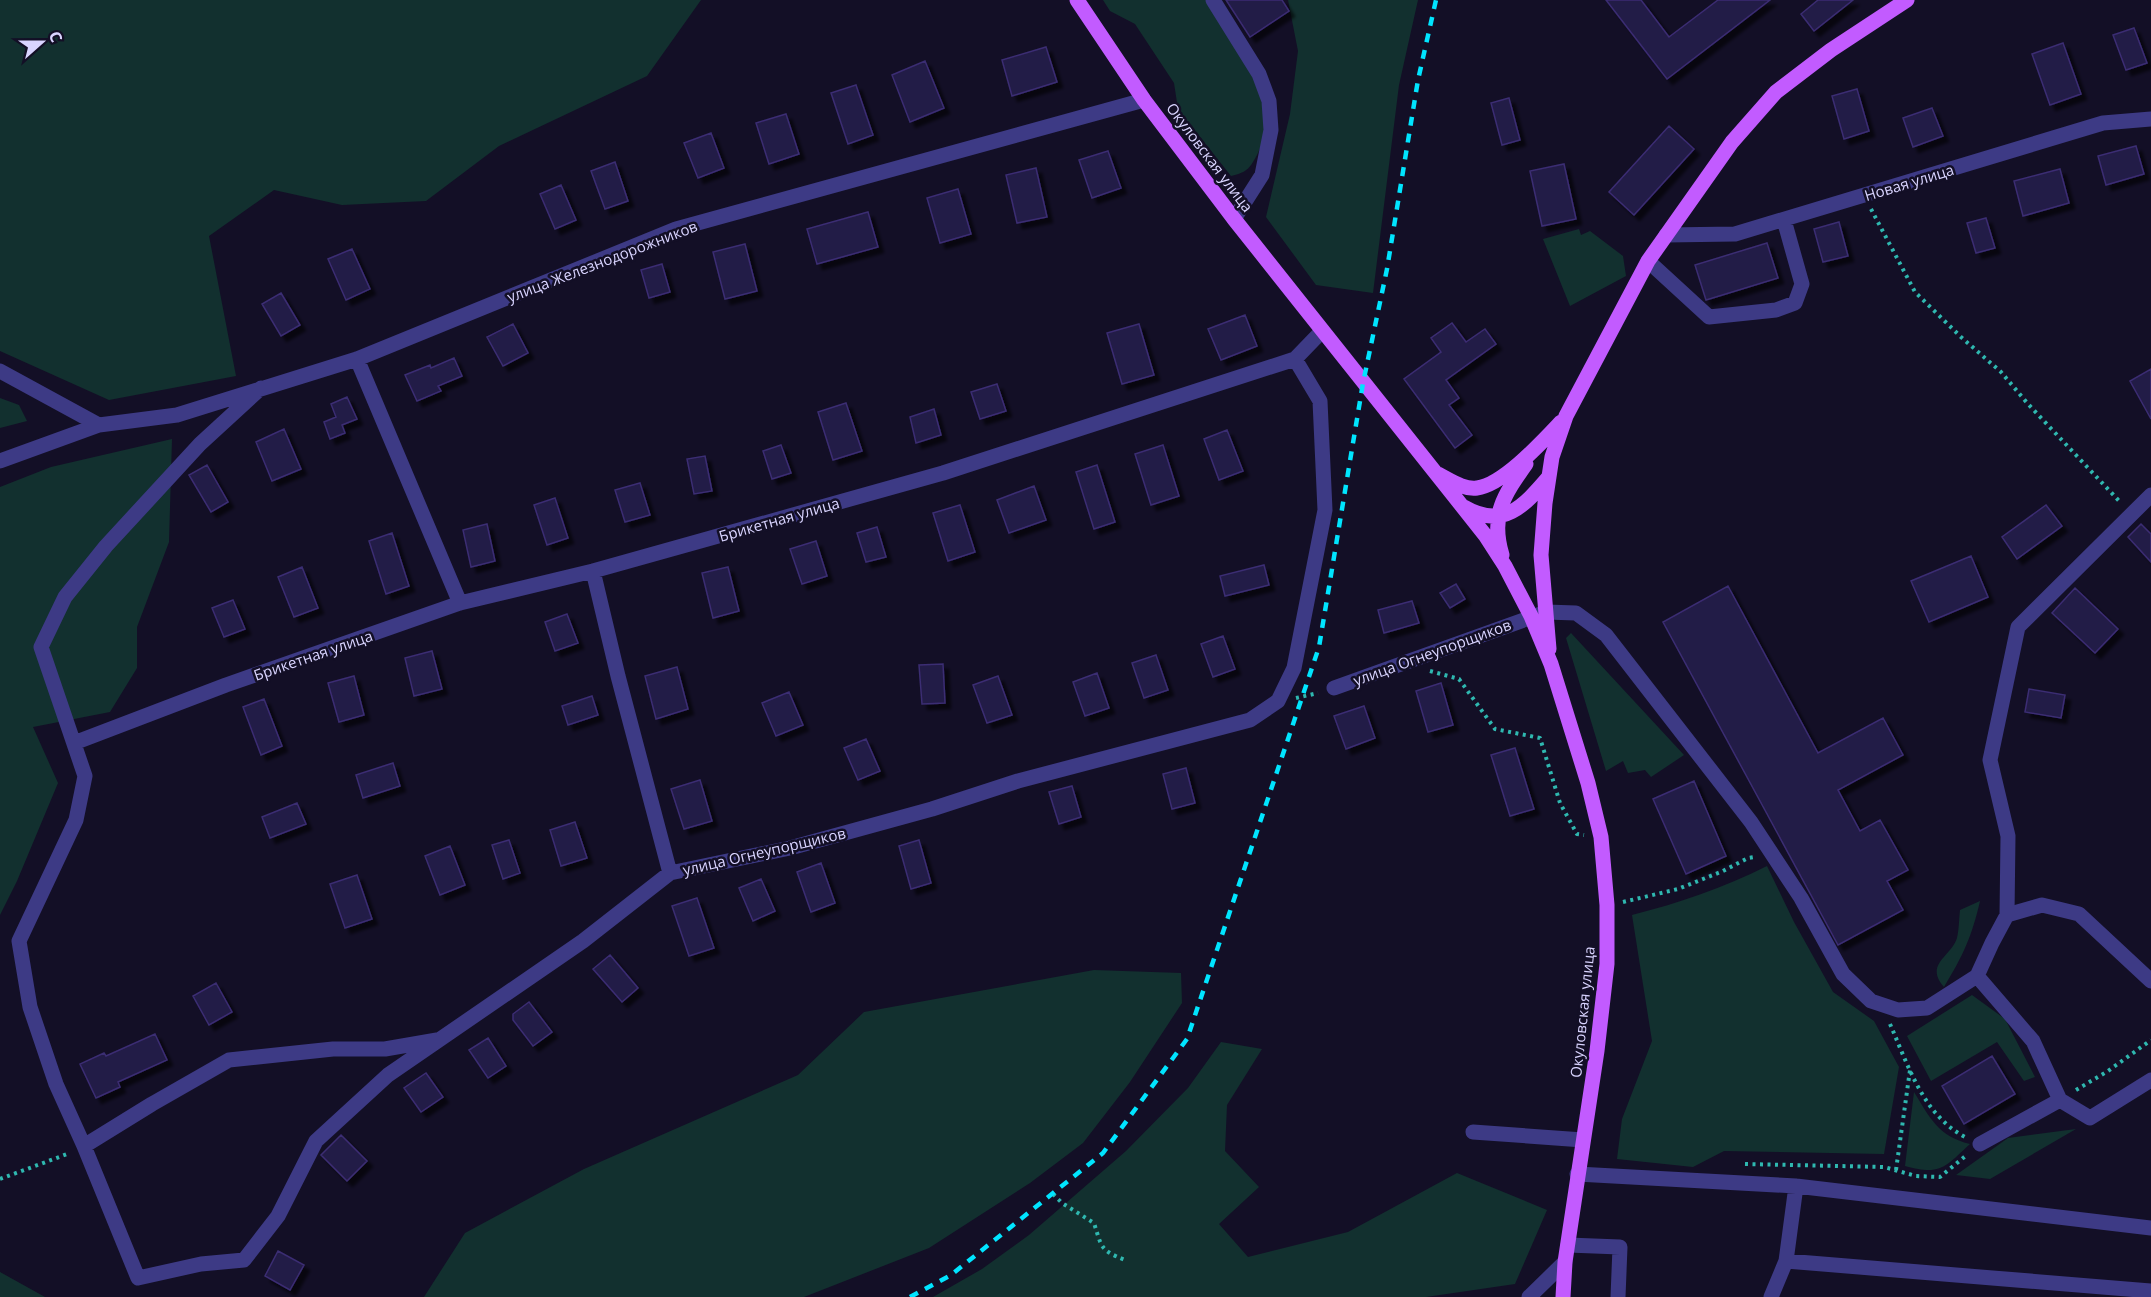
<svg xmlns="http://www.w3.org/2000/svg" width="2151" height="1297" viewBox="0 0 2151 1297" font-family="'Open Sans',sans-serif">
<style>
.green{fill:#12302f}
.building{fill:#241b47;stroke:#3b2d73;stroke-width:1.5;filter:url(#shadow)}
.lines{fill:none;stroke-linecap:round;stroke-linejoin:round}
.path{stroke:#2fb8b0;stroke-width:4;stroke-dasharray:3 4.5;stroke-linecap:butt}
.minor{stroke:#3d3a85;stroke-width:15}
.major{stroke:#c25bff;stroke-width:15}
.rail{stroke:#00e5ff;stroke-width:4.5;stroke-dasharray:9 8;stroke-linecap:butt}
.labels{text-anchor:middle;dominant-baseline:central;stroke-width:5;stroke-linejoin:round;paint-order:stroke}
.street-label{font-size:15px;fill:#d9d4ff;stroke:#130f26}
</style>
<defs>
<filter id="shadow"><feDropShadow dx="5.5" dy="5.5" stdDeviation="1.5" flood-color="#0009"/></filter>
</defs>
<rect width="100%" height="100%" fill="#130f26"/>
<!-- green -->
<path class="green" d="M0,0h701l-54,76 -148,70 -73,55 -84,4 -68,-15 -65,46 27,140 -127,24 -109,-49z
M1103,0h104c25,41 76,102 51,153 -8,15 -10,19 -27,23l-53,-67 -4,-26 -39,-59 -25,-13z
M1288,0h130l-19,85 -26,208 -57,-8 -50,-68 24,-103 8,-63z
M1579,229l2,6 9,-4 33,25 3,20 -56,30 -27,-67z
M0,398l19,7 8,16 -27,7z
M172,439l-3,103 -32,85v41l-27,44 -77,15 25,56 -41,98 -17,34v-428l51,-20z
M1571,633l113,122 -33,22 -6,-7 -17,3 -5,-12 -17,10 -40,-133z
M1767,866l27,56 39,70 41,29 25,46 -15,87 -160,-3 -31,16 -76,-8 5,-40 30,-78 -20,-126c47,-12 91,-27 135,-49z
M1980,901c-8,35 -17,55 -36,86 -20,-23 7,-30 13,-49 2,-8 2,-19 3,-28z
M1094,970l87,3 1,30 -52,79 -47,61 -53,40 -101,65 -125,49h-380l41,-64 119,-64 214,-94 66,-63z
M1972,995l33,24 30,58 -11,4 -27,-39 -66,39 -24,-45z
M1221,1042l41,7 -35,56 -2,46 34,36 -40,37 29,33 100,-25 109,-59 90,37 -32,74 -89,13h-493l49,-28 47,-34 97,-84 62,-63z
M1914,1092c16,26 24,44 56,52 -25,23 -29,32 -65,22z
M2076,1129l-86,50 -34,-4 52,-37z
M0,1272l45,25h-45z"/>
<!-- building -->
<path class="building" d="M1226,0h56l7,11 -39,26z
M1606,0h35l28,37 49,-37h52l-103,79z
M1818,0h35l-39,31 -13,-17z
M2134,28l13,35 -21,7 -13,-35z
M2063,43l18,51 -31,11 -18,-51z
M1046,47l11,35 -45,14 -10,-36z
M925,61l19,47 -34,14 -18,-47z
M856,85l17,50 -25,9 -17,-51z
M1857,89l12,42 -25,8 -12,-43z
M1509,98l11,42 -18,5 -11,-42z
M1932,108l11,28 -30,11 -10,-29z
M786,114l13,40 -30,10 -13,-41z
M1669,126l25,23 -60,66 -25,-23z
M711,133l13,35 -26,10 -14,-35z
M2136,146l8,28 -38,11 -8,-29z
M1108,151l13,37 -29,10 -13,-38z
M615,162l13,39 -23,8 -14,-38z
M1564,164l12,55 -34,7 -12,-55z
M1036,168l11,49 -30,6 -11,-48z
M2060,169l9,34 -46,13 -9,-35z
M561,185l15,35 -21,9 -15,-35z
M958,189l13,45 -31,9 -13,-45z
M868,212l10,35 -61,17 -10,-35z
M1986,218l9,30 -19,5 -9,-30z
M1839,222l9,34 -25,6 -9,-33z
M1767,243l11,35 -72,22 -11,-35z
M745,244l12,47 -32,8 -12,-47z
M352,249l18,40 -24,11 -18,-41z
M662,264l8,28 -21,6 -8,-28z
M281,293l19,32 -19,11 -19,-32z
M1245,315l12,31 -36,14 -13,-31z
M1452,323l14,19 19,-13 11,15 -50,36 13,18 -10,7 23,30 -17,13 -51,-69 37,-27 -10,-14z
M513,324l15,29 -25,13 -16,-29z
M1139,324l15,51 -32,9 -15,-51z
M454,358l8,18 -24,10 3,5 -24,10 -12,-26 25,-10 1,3z
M2151,369v50l-21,-38z
M997,384l9,27 -26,8 -9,-27z
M347,397l10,22 -15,6 3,8 -15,6 -6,-17 12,-5 -5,-13z
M846,403l16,48 -29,9 -15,-48z
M934,409l7,26 -25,8 -6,-26z
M284,429l17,40 -29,12 -16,-39z
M1227,430l16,41 -24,9 -15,-41z
M781,445l10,28 -19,6 -9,-28z
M1163,445l16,51 -28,9 -16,-51z
M705,456l7,35 -18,3 -7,-35z
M207,465l21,37 -17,10 -22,-37z
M1097,465l18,57 -21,7 -18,-57z
M640,483l10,32 -25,7 -10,-32z
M1034,486l12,34 -37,13 -12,-33z
M555,498l13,40 -21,7 -13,-40z
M960,505l15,47 -27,9 -15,-48z
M2046,505l16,21 -45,33 -15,-22z
M487,524l8,37 -24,6 -8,-37z
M2141,524l10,10v28l-23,-25z
M877,527l9,30 -20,5 -9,-29z
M392,533l17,53 -23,8 -17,-53z
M816,541l11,35 -25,8 -12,-35z
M1971,556l17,41 -59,25 -18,-41z
M1264,565l5,20 -44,11 -5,-20z
M302,567l16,41 -24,9 -16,-40z
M728,567l11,44 -26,7 -11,-45z
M1456,584l9,15 -15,9 -10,-15z
M1728,586l90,167 65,-35 20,37 -65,35 22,41 20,-11 28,50 -21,11 16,29 -65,35 -175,-323z
M2075,588l43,41 -23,24 -43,-40z
M233,600l12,29 -21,8 -12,-29z
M1412,601l7,22 -35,10 -6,-23z
M567,614l11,29 -23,8 -10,-29z
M1223,636l12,33 -22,8 -12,-33z
M432,651l10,38 -28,7 -9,-38z
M1156,655l12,35 -24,8 -12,-35z
M943,664l2,39 -23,1 -3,-39z
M677,667l11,42 -32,10 -11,-43z
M1097,673l12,35 -24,8 -12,-34z
M354,676l10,39 -25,7 -11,-39z
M998,676l14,39 -25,8 -14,-38z
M1441,683l12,42 -25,7 -12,-41z
M2029,689l36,6 -4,23 -36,-6z
M789,692l14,33 -27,11 -14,-33z
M592,696l6,19 -30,10 -6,-19z
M264,699l18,47 -21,9 -18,-48z
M1364,706l11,32 -29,11 -12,-33z
M866,739l14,32 -22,9 -14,-32z
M1515,748l19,61 -24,7 -19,-61z
M393,763l7,23 -37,12 -7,-23z
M1186,768l9,35 -23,6 -9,-35z
M700,780l12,41 -28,8 -13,-40z
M1694,781l32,75 -40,18 -33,-75z
M1072,786l9,31 -22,7 -10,-32z
M297,803l9,21 -36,14 -8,-21z
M575,822l12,36 -26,8 -11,-36z
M509,840l11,33 -17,6 -11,-34z
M919,840l12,43 -20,6 -12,-43z
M450,846l15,39 -25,10 -15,-39z
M821,863l14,40 -24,9 -14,-40z
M357,875l15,44 -27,9 -15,-44z
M761,879l14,32 -22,10 -14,-33z
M697,898l17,50 -25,8 -17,-50z
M610,955l28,33 -16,14 -29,-33z
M216,983l16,29 -23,13 -16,-29z
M529,1002l23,30 -19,14 -20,-26v-6z
M155,1034l12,26 -49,22 2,5 -24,11 -16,-34 24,-11 2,3z
M488,1038l18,28 -18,12 -19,-28z
M1992,1056l23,38 -51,30 -22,-38z
M426,1073l17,24 -22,15 -17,-24z
M341,1135l26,26 -20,20 -26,-26z
M278,1251l26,14 -14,25 -25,-14z"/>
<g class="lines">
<!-- path -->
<path class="path" d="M1871,209l44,83 46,45 40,35 27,32 93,99
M1430,671l29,8 36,50 45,9 20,65 17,31 7,1
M1296,698l22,-5
M1623,902l55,-13 45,-18 25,-13 6,-1
M1890,1024c18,41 33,91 75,113
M2076,1090l32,-19 43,-31
M1745,1164l139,3 32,9 24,1 28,-23
M1896,1170l14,-100
M0,1179l70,-26
M1053,1194l9,9 32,20c8,25 6,27 31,37"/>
<!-- minor -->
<path class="minor" d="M1213,0l46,74 10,27 2,29 -9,45 -28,44
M1666,235l69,-1 368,-111 48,-4
M1648,261l61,56 67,-7 19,-7 7,-19 -18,-64
M357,359l103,244
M0,371l99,54
M261,388l-61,56 -94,102 -41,51 -24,50 44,129 -9,44 -57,121 11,66 26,77 28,62 54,132 63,-14 43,-4 34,-44 38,-75 72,-66 195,-134 87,-68 120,-25 142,-39 86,-28 232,-61 28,-19 16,-33 31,-158 -5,-109 -25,-42
M0,461l99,-36 78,-10 180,-56 319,-130 468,-129
M593,571l25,105 52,197
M1334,688l212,-76 30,1 30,22 145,187 50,76 42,76 28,27 27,9 29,-2 50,-32 15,-33 15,-28 1,-79 -18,-76 28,-133 133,-132
M74,743l152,-58 234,-82 133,-32 350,-98 352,-114 27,-28
M2007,915l35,-10 37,9 72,67
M1977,976l56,65 27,59
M1473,1132l110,8
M1980,1144l80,-44 30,18 61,-38
M84,1146l68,-42 77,-44 104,-11h52l52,-9
M1577,1174l219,12 355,42
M1568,1245l52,2 -2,50
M1786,1261l365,30
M1529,1297l36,-35
M1771,1297l15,-36 10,-75"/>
<!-- major -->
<path class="major" d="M1077,0l67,100 90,119 251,316 20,31 26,50 20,48 37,119 13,54 6,68v59l-10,87 -32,211 -2,35
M1438,474c12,6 26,16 39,14 26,-3 66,-47 84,-66
M1464,507c39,23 60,-1 84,-29
M1502,555c-12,-40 2,-60 24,-91
M1549,649l-8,-94 4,-52 7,-46 14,-41 82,-155 84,-119 44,-50 55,-42 76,-50"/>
<!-- rail -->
<path class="rail" d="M910,1297l41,-22 152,-122 84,-114 132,-392 44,-264 24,-114 31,-189 18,-80"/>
</g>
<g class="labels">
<!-- street labels -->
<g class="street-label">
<text transform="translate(1210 157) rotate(53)">Окуловская улица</text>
<text transform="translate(1909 182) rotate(-17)">Новая улица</text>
<text transform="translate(602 261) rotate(-21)">улица Железнодорожников</text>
<text transform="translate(779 519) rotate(-16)">Брикетная улица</text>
<text transform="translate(1432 652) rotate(-20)">улица Огнеупорщиков</text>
<text transform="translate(313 655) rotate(-19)">Брикетная улица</text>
<text transform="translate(764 851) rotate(-13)">улица Огнеупорщиков</text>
<text transform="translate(1582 1012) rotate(-84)">Окуловская улица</text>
</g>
</g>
<!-- north arrow -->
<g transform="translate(42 42) rotate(69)" stroke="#130f26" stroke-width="4.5" paint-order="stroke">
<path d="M0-4.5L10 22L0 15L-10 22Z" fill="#d9d4ff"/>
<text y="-9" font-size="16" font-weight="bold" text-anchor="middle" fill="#d9d4ff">С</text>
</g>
</svg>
